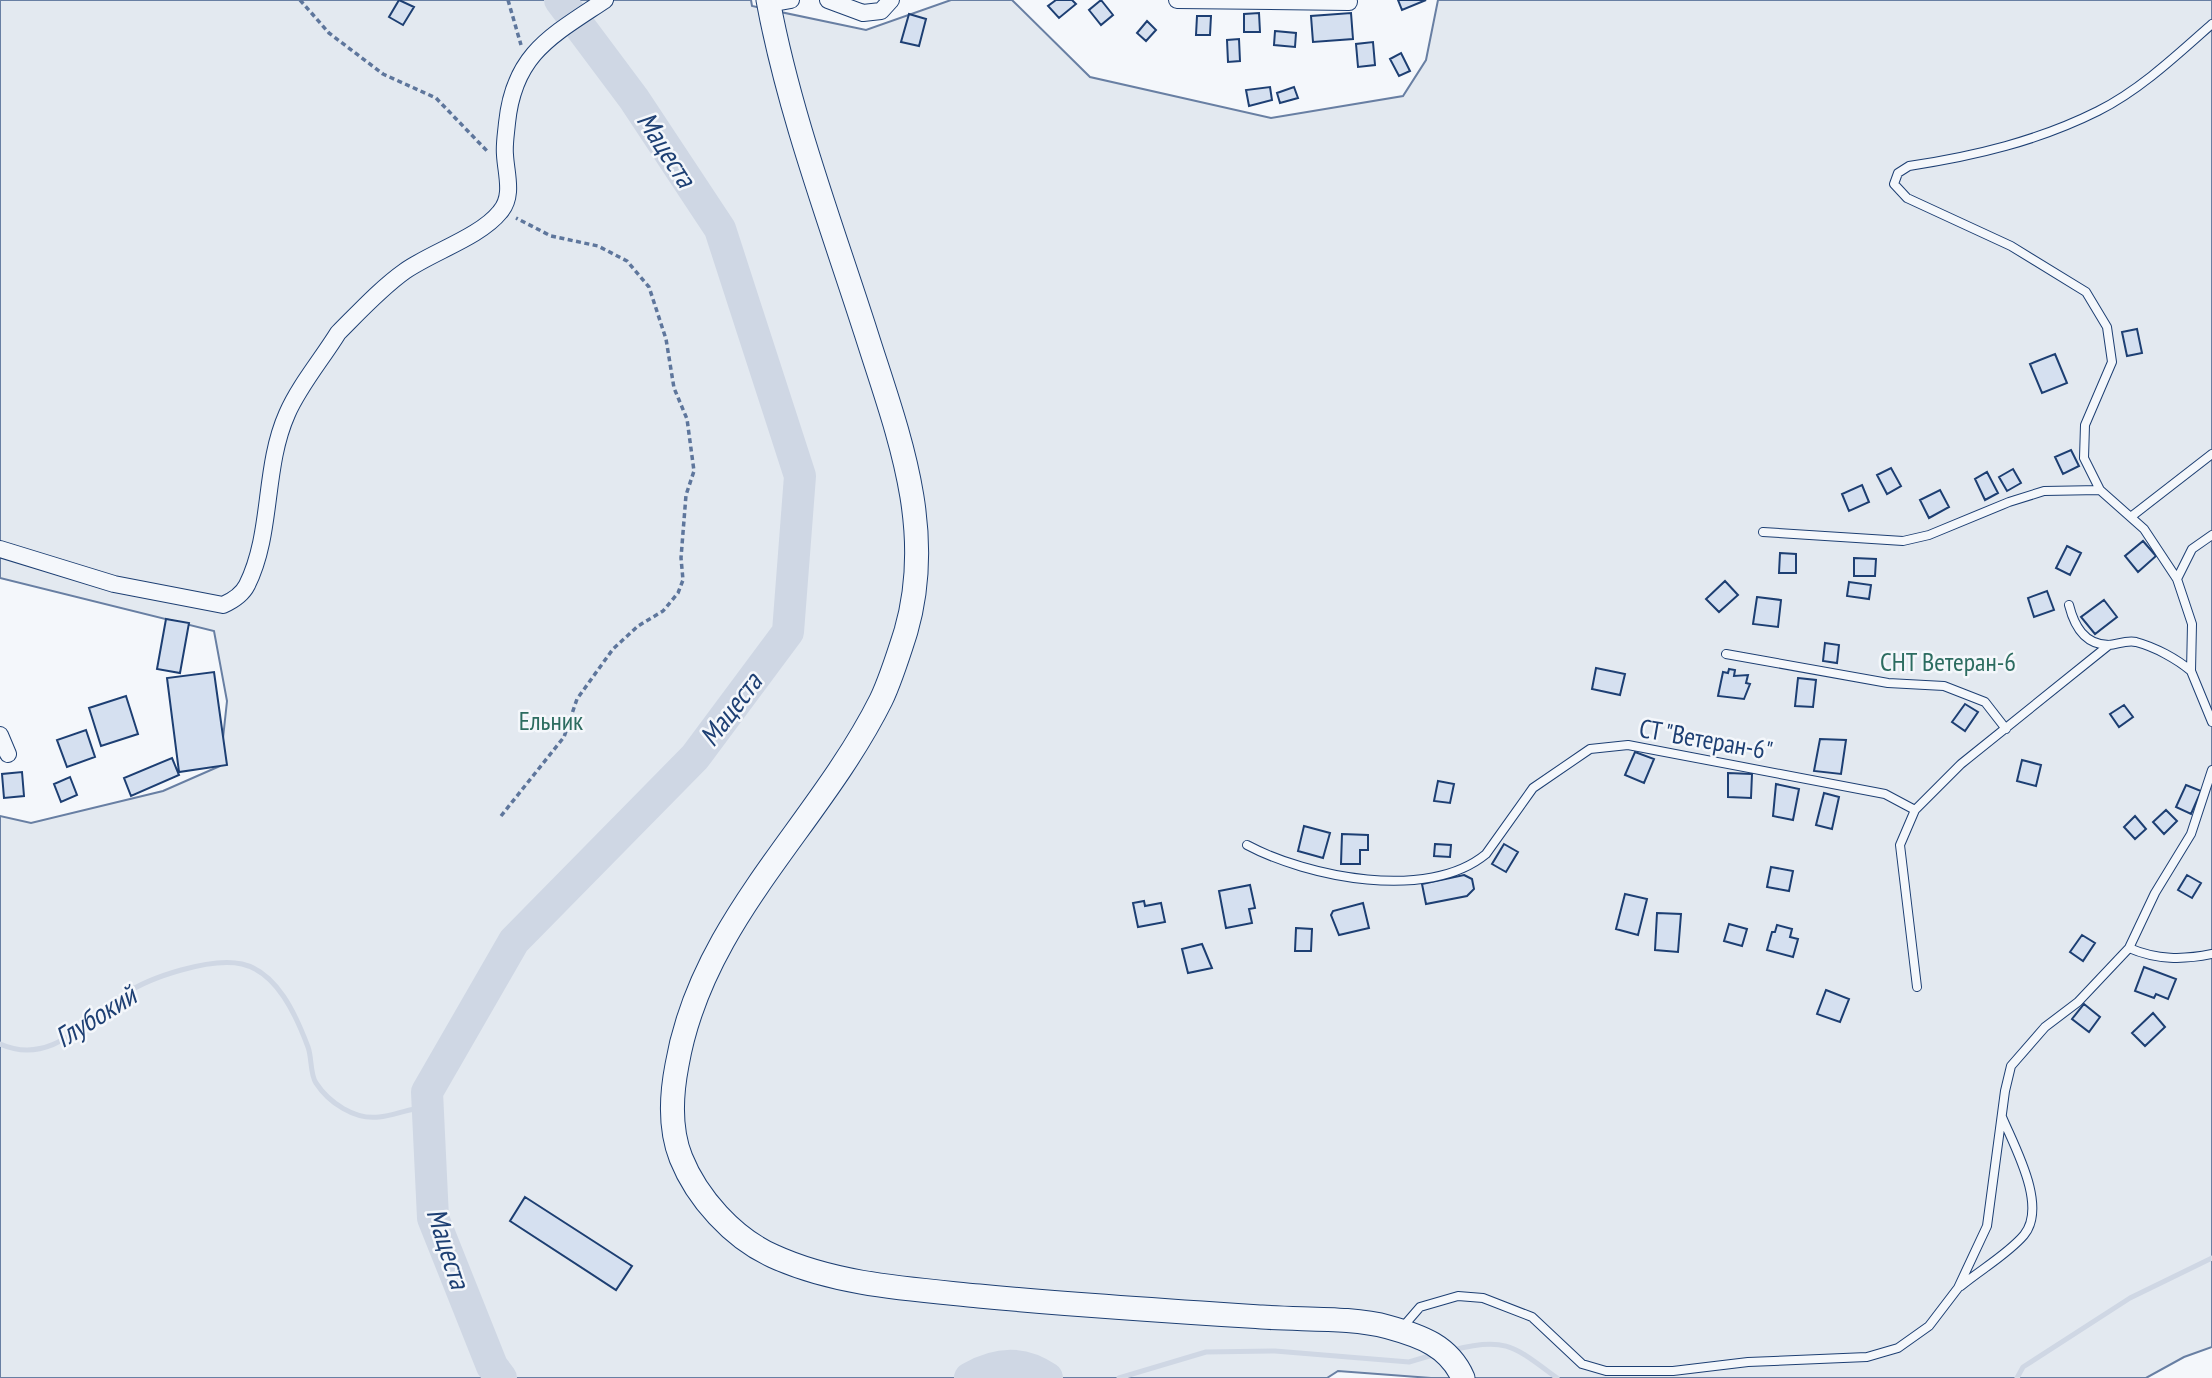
<svg xmlns="http://www.w3.org/2000/svg" width="2212" height="1378" viewBox="0 0 2212 1378" font-family="'PT Sans Narrow',sans-serif">
<style>
.green{fill:#e3e9f0;stroke:#687fa3;stroke-width:2}
.lines{fill:none;stroke-linecap:round;stroke-linejoin:round}
.stream{stroke:#cfd7e4;stroke-width:5}
.river{stroke:#cfd7e4;stroke-width:32}
.building{fill:#d5e0f0;stroke:#1d3f73;stroke-width:2}
.lane-casing{stroke:#1d3f73;stroke-width:10}
.street-casing{stroke:#1d3f73;stroke-width:18}
.secondary-casing{stroke:#1d3f73;stroke-width:25}
.path{stroke:#5e769c;stroke-width:3.5;stroke-dasharray:5 3.5;stroke-linecap:butt}
.lane{stroke:#f4f7fb;stroke-width:8}
.street{stroke:#f4f7fb;stroke-width:16}
.secondary{stroke:#f4f7fb;stroke-width:23}
.labels{text-anchor:middle;dominant-baseline:central;stroke-width:5;stroke-linejoin:round;paint-order:stroke}
.park-label{font-size:26px;fill:#2c6c60;stroke:#f4f7fb}
.street-label{font-size:26px;fill:#1d3f73;stroke:#f4f7fb}
.water-label{font-size:28px;font-style:italic;fill:#1d3f73;stroke:#f4f7fb}
</style>
<rect width="100%" height="100%" fill="#f4f7fb"/>
<!-- green -->
<path class="green" d="M0,0h751l1,6 114,24 85,-30h61l78,77 181,41 132,-22 23,-36 12,-60h774v1347l-28,10 -38,21h-715l-93,-7 -11,7h-1327v-562l31,7 132,-32 57,-25 7,-65 -13,-70 -214,-53z"/>
<g class="lines">
<!-- stream -->
<path class="stream" d="M0,1044c52,23 86,-25 125,-50 25,-17 86,-37 117,-30 35,8 54,51 66,83 4,11 2,27 8,36 13,20 39,37 63,34 12,-1 24,-6 36,-8l12,-17
M1453,1350c53,-14 62,-3 104,28
M1119,1378l87,-26 69,-1 134,11 27,-8
M2017,1378l6,-11 107,-69 82,-40"/>
<!-- river -->
<path class="river" d="M501,1378l-9,-12 -59,-148 -6,-126 87,-151 181,-184 93,-125 12,-156 -80,-247 -86,-130 -74,-99
M970,1378c26,-15 51,-18 77,0"/>
</g>
<!-- building -->
<path class="building" d="M399,0l15,7 -11,18 -14,-8z
M1056,0h16l4,4 -17,14 -11,-12z
M1101,0l12,15 -12,10 -12,-15z
M1398,0h28l-24,10z
M1259,13l1,19h-16v-18z
M1351,13l2,26 -40,3 -2,-26z
M909,14l17,5 -7,27 -18,-4z
M1197,16h14l-1,19h-14z
M1147,21l9,9 -10,11 -9,-8z
M1275,31l21,2 -1,14 -21,-2z
M1239,39l1,22 -12,1 -1,-22z
M1373,42l2,23 -17,2 -2,-23z
M1401,53l9,18 -11,5 -9,-17z
M1270,87l2,13 -23,6 -3,-16z
M1294,87l4,11 -18,5 -3,-10z
M2137,329l5,24 -15,3 -5,-24z
M2055,354l12,29 -25,10 -12,-29z
M2071,450l8,16 -16,8 -8,-17z
M1891,468l10,18 -14,8 -10,-19z
M2013,469l8,14 -14,8 -8,-14z
M1987,472l11,21 -13,7 -10,-21z
M1862,485l7,17 -20,9 -7,-17z
M1940,490l9,17 -20,11 -9,-18z
M2143,541l13,15 -18,16 -13,-16z
M2067,546l14,7 -11,22 -14,-7z
M1780,553l16,1v19h-17z
M1854,558l22,1 -1,17h-21z
M1725,581l13,14 -19,17 -13,-13z
M1849,582l22,3 -2,14 -22,-3z
M2047,591l7,19 -20,7 -6,-19z
M1757,597l24,3 -3,27 -25,-3z
M2104,600l13,17 -22,17 -14,-17z
M166,619l23,4 -9,50 -23,-4z
M1825,643l14,2 -2,18 -14,-2z
M1596,668l29,6 -5,21 -28,-6z
M1729,669l6,1 -1,6 14,-1 -2,8 4,1 -6,15 -26,-3 5,-24 5,1z
M214,672l13,93 -48,7 -12,-94z
M1798,678l18,2 -3,27 -18,-1z
M126,696l12,38 -37,12 -12,-38z
M1965,704l13,8 -13,19 -13,-9z
M2124,705l9,12 -14,10 -9,-13z
M86,730l9,27 -28,10 -10,-27z
M1820,739l26,1 -5,34 -27,-3z
M1635,752l19,7 -10,24 -19,-8z
M172,758l7,17 -48,21 -7,-18z
M2022,760l19,5 -5,21 -19,-5z
M22,772l2,24 -20,2 -2,-24z
M1728,773l24,1 -1,24 -23,-1z
M70,777l7,18 -16,7 -7,-18z
M1438,781l16,3 -4,19 -16,-2z
M1776,784l23,5 -6,31 -20,-4z
M2186,785l15,6 -10,23 -15,-7z
M1824,793l15,4 -7,32 -16,-4z
M2166,810l11,11 -13,13 -11,-12z
M2135,816l11,13 -11,10 -11,-12z
M1304,826l26,7 -7,25 -25,-7z
M1342,834l26,1v15h-8v14h-19z
M1435,844l16,1 -1,12 -16,-1z
M1504,844l14,8 -12,20 -14,-8z
M1771,867l22,4 -4,20 -22,-4z
M1464,875l8,4 2,10 -7,7 -41,8 -4,-20z
M2187,875l14,8 -9,15 -14,-8z
M1250,885l5,23 -6,1 3,14 -26,5 -7,-37z
M1625,894l22,5 -9,36 -22,-6z
M1144,901l1,5 16,-3 4,19 -27,5 -5,-24z
M1363,903l6,25 -30,7 -8,-20 2,-4z
M1657,913l24,1 -3,38 -23,-2z
M1729,924l18,5 -5,17 -18,-5z
M1777,925l15,4 -2,8 8,2 -5,18 -26,-7 5,-18h3z
M1296,928l16,1 -1,22h-16z
M2082,935l13,8 -12,18 -13,-9z
M1202,944l10,24 -24,5 -6,-24z
M2144,967l32,12 -8,20 -12,-5 -2,4 -19,-7z
M1826,990l23,9 -9,23 -23,-8z
M2084,1004l16,13 -11,15 -17,-13z
M2153,1013l12,14 -20,19 -13,-13z
M525,1197l107,69 -16,24 -106,-69z"/>
<g class="lines">
<defs>
<path id="lane" d="M2212,24c-35,31 -72,66 -114,87 -60,30 -123,45 -189,55l-11,7 -4,11 13,14 104,48 75,46 21,35 5,35 -27,63 -1,33 16,32 44,39 33,50 15,45 -1,47 21,51
M2132,516l80,-62
M1763,532l140,9 26,-6 80,-33 35,-11 56,-1
M2177,579l15,-30 20,-14
M2069,605c5,20 15,40 40,40 9,-1 18,-5 27,-3 19,5 41,17 55,29
M1726,654l162,29 56,3 41,16 21,27
M1247,845c60,32 181,57 239,9l47,-66 57,-39 38,-4 257,49 30,16
M2129,948c28,12 54,12 83,6
M1917,987l-17,-142 15,-35 46,-46 148,-119
M1961,1286c19,-16 47,-32 63,-51 24,-29 -10,-89 -22,-118
M1401,1329l19,-22 38,-11 25,2 49,19 50,47 24,7h67l75,-9 119,-5 31,-9 31,-22 29,-38 29,-62 18,-135 6,-25 34,-39 33,-25 51,-54 26,-55 36,-59 21,-64"/>
<path id="street" d="M828,0l35,13 18,-2 10,-11
M1177,0l172,2
M769,4l22,-4
M0,549l114,35 109,21c9,-4 19,-10 24,-20 26,-52 16,-117 40,-171 12,-28 35,-55 51,-81 21,-21 43,-45 67,-62 27,-19 75,-34 95,-59 14,-16 6,-38 5,-57 -1,-10 1,-21 2,-32 7,-69 44,-87 98,-123
M0,735l8,19"/>
<path id="secondary" d="M768,0c21,113 63,224 98,333 31,98 70,194 40,298 -7,22 -15,48 -25,69 -63,126 -179,220 -204,365 -6,31 -8,63 4,93 16,40 52,80 92,98 63,29 137,33 206,40 94,9 189,15 283,21 39,3 90,0 126,10 33,9 61,19 75,51"/>
</defs>
<!-- lane casing -->
<use href="#lane" class="lane-casing"/>
<!-- street casing -->
<use href="#street" class="street-casing"/>
<!-- secondary casing -->
<use href="#secondary" class="secondary-casing"/>
<!-- path -->
<path class="path" d="M300,0l29,33 54,41 53,24 52,54
M508,0l13,45
M501,816l63,-79 13,-38 36,-50 25,-23 25,-15 15,-18 5,-13 -2,-22 5,-63 8,-24 -7,-52 -13,-31 -8,-49 -17,-52 -22,-26 -29,-15 -47,-10 -35,-18"/>
<!-- lane -->
<use href="#lane" class="lane"/>
<!-- street -->
<use href="#street" class="street"/>
<!-- secondary -->
<use href="#secondary" class="secondary"/>
</g>
<g class="labels">
<!-- park labels -->
<g class="park-label">
<text x="1948" y="661">СНТ Ветеран-6</text>
<text x="551" y="720">Ельник</text>
</g>
<!-- street labels -->
<g class="street-label">
<text transform="translate(1706 739) rotate(10)">СТ "Ветеран-6"</text>
</g>
<!-- water labels -->
<g class="water-label">
<text transform="translate(667 149) rotate(57)">Мацеста</text>
<text transform="translate(730 709) rotate(-53)">Мацеста</text>
<text transform="translate(95 1016) rotate(-32)">Глубокий</text>
<text transform="translate(449 1248) rotate(72)">Мацеста</text>
</g>
</g>
</svg>
